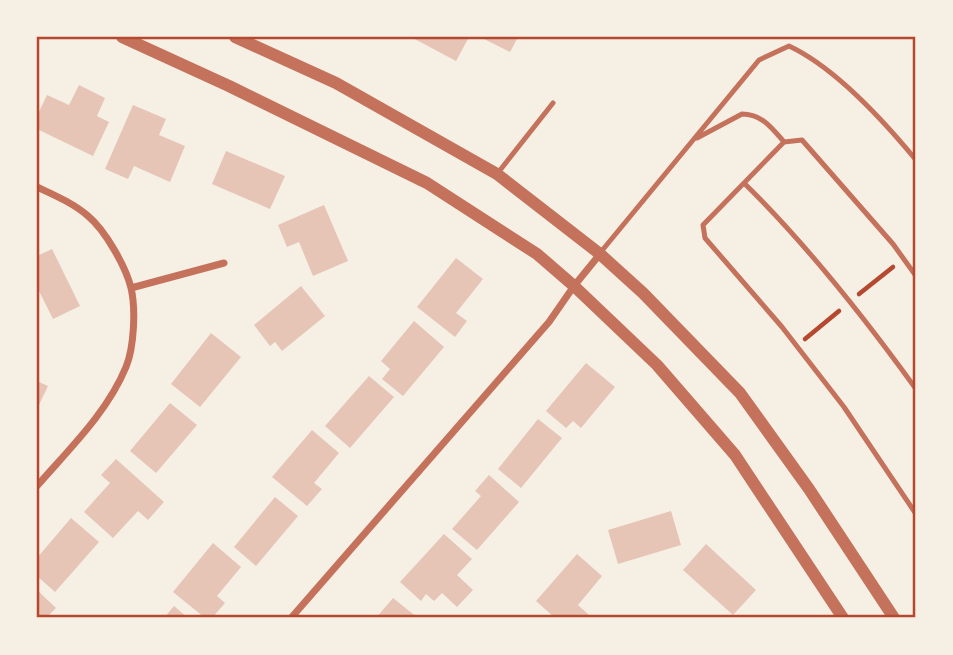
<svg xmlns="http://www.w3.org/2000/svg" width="953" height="655" viewBox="0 0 953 655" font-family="'Titillium Web',sans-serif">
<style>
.building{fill:#e6c5b7}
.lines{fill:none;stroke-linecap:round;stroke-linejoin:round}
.path{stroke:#b5482f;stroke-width:4.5}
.service{stroke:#c5725c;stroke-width:5}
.minor{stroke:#c5725c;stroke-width:7}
.tertiary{stroke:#c5725c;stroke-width:12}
.neatline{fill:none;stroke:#b5482f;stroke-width:2.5}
</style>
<rect width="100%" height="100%" fill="#f6efe4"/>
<!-- building -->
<path class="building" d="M411,37h58l-13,24z
M480,37h38l-8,15z
M79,85l26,13 -8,18 12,6 -16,34 -56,-27v-13l10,-21 22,10z
M133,105l33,14 -7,16 26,11 -15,36 -36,-16 -6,13 -23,-10z
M226,151l59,25 -15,33 -58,-25z
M324,205l24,56 -35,15 -14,-34 -12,5 -9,-22z
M52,249l28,57 -27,13 -16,-32v-31z
M456,258l27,21 -27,34 11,8 -12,16 -38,-30z
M301,286l24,30 -43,35 -7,-9 -5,4 -16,-21z
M414,321l30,26 -41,49 -21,-17 8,-10 -9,-8z
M211,333l30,24 -41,50 -29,-23z
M586,363l29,24 -34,41 -8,-7 -7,7 -20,-17z
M369,376l25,21 -44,51 -25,-22z
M37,381l11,5 -11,23z
M170,403l27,22 -41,48 -26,-22z
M538,419l24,19 -41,50 -23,-19z
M312,430l27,23 -25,30 8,6 -15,17 -35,-29z
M116,459l48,43 -16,18 -10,-9 -25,27 -29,-26 26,-29 -9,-8z
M489,475l30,27 -42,48 -25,-21 29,-33 -6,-5z
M275,497l23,19 -42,50 -22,-19z
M671,511l10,34 -63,19 -10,-34z
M71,518l28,24 -44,50 -18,-16v-18z
M444,534l28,25 -15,16 16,15 -16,17 -15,-14 -8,8 -8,-7 -5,7 -21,-19z
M213,543l28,24 -24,29 8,7 -13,15h-7l-32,-26z
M706,544l50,46 -23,25 -50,-45z
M577,554l25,22 -24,29 11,10 -3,3h-31l-19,-17z
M37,590l19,18 -10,10h-9z
M393,598l25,20h-42z
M174,606l14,12h-24z"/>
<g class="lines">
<!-- path -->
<path class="path" d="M859,294l34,-27
M805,339l34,-28"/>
<!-- service -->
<path class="service" d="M697,138l45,-24c20,0 30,14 42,28
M497,174l56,-71
M745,184c64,63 119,133 171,205
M600,253l159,-193 30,-14c47,22 94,74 127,114
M916,276l-23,-32 -91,-104 -18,2 -81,83 2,13 77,89 62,80 72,107"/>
<!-- minor -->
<path class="minor" d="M37,187c17,8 36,16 51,29 17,14 38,51 43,72 5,21 3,60 -5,79 -19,46 -57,82 -89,119
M131,288l93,-25
M291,618l258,-296 25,-36 26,-32"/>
<!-- tertiary -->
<path class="tertiary" d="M122,37l107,49 198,97 110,71 37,32 83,79 78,90 108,163
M235,37l101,46 161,91 103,80 43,39 97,100 69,96 85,129"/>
</g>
<!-- border -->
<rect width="953" height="655" fill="none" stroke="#f6efe4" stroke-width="77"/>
<rect x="38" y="38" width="876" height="578" class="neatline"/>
</svg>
